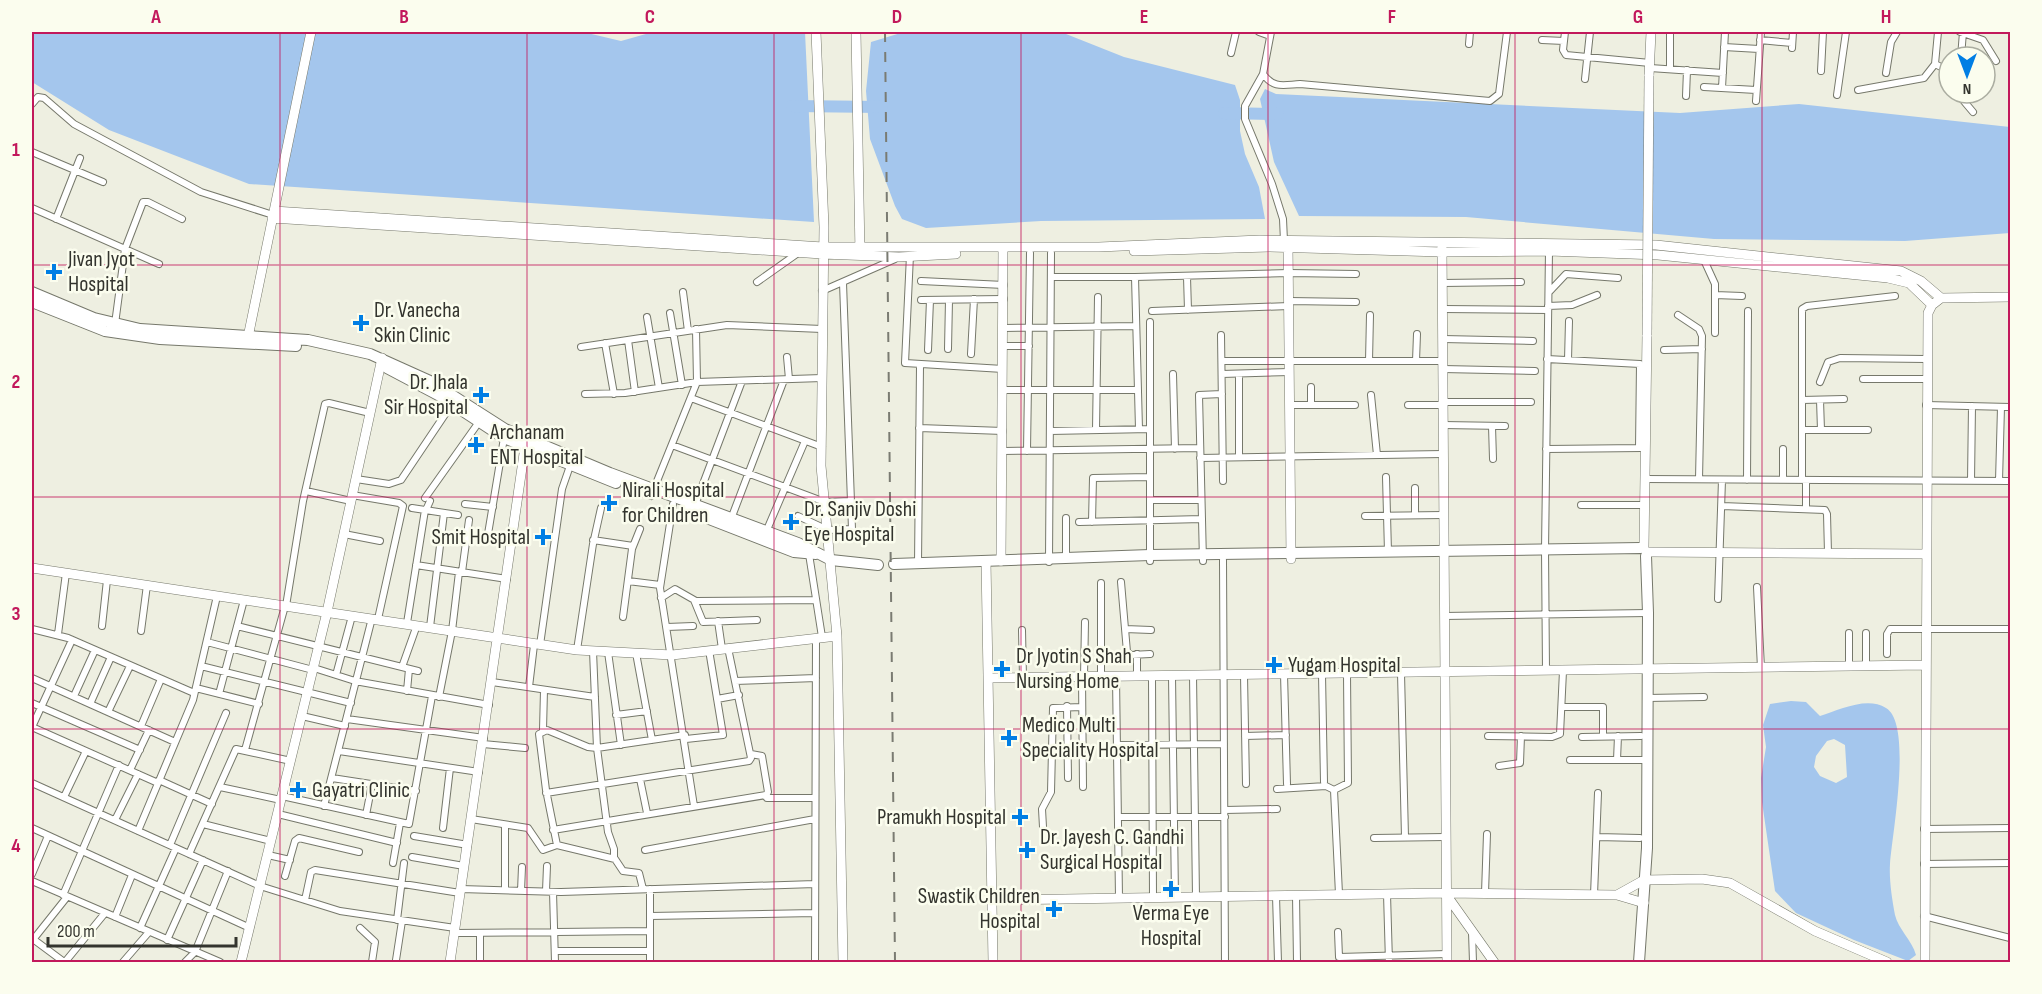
<svg xmlns="http://www.w3.org/2000/svg" width="2042" height="994" viewBox="0 0 2042 994" font-family="'Sofia Sans Condensed',sans-serif">
<style>
.water{fill:#a4c6ed;fill-rule:evenodd}
.lines{fill:none;stroke-linecap:round;stroke-linejoin:round}
.river{stroke:#a4c6ed;stroke-width:12}
.street-casing{stroke:#76786b;stroke-width:8}
.secondary-casing{stroke:#76786b;stroke-width:10}
.primary-casing{stroke:#76786b;stroke-width:10}
.highway-casing{stroke:#76786b;stroke-width:12}
.street{stroke:#fff;stroke-width:6}
.secondary{stroke:#fff;stroke-width:9}
.primary{stroke:#fff;stroke-width:9}
.highway{stroke:#fff;stroke-width:10}
.rail{stroke:#7a7b72;stroke-width:2;stroke-dasharray:10 10;stroke-linecap:butt}
.primary-bridge-casing{stroke:#76786b;stroke-width:10;stroke-linecap:butt}
.primary-bridge{stroke:#fff;stroke-width:9}
.grid{fill:none;stroke:#c2185b;stroke-width:1.5;stroke-opacity:0.55}
.poi-dot{fill:#007ee4;stroke:#fbfdee;stroke-width:2}
.labels{text-anchor:middle;dominant-baseline:central;stroke-width:5;stroke-linejoin:round;paint-order:stroke}
.poi-label{font-size:22px;fill:#33342e;stroke:#fbfdee;text-anchor:start}
.neatline{fill:none;stroke:#c2185b;stroke-width:2}
.grid-label{font-size:20px;text-anchor:middle;font-weight:bold;fill:#c2185b}
</style>
<rect width="100%" height="100%" fill="#eeefe1"/>
<!-- water -->
<path class="water" d="M32,32h551l38,9 32,-9h152l9,190 -565,-38 -140,-54 -77,-48z
M904,32h157l63,25 111,28 5,15v31l5,23 14,33 6,32 -224,2 -115,7 -24,-9 -7,-13 -25,-67 -4,-48 5,-49z
M1265,89l11,5 404,19 119,-9 211,23v106l-105,8 -191,-2 -248,-22 -167,-1 -25,-54 -14,-63z
M1791,701l15,1 14,14c19,-6 47,-20 66,-8 27,16 6,127 4,156 -1,16 2,35 5,51 3,14 17,25 21,40l-8,6 -54,-21 -58,-27 -21,-22 -13,-89 -1,-24 5,-31 -3,-22 7,-21zM1834,739l11,6 2,32 -11,6 -16,-7 -6,-9 2,-11 11,-15z"/>
<g class="lines">
<!-- river -->
<path class="river" d="M792,106l90,1
M1224,113l54,1"/>
<defs>
<path id="street" d="M1259,32l11,4
M1271,32l-8,42 -18,32v13l27,65 11,35 1,22
M1565,32l-2,18 3,5 84,8
M1960,32l23,8 13,21
M1542,40l22,1
M1760,40l32,3
M1469,44l1,-12
M1724,47l35,2
M1792,48l1,-16
M1231,53l5,-21
M1961,57l2,-25
M1935,64l10,5 4,15
M1650,68l73,5
M1670,69v-37
M1821,71l2,-39
M1886,73l5,-31 6,-10
M1263,74c11,15 20,11 37,10l190,17 9,-7 8,-62
M1585,79l5,-47
M1704,87l52,3
M1722,88l3,-56
M1858,90l66,-12 11,-14 3,-32
M1957,93l16,19
M1837,95l9,-63
M1686,96l1,-26
M1756,101l5,-69
M32,104l6,-7 6,1 30,26 127,68 72,23
M32,152l71,30
M32,208l127,56
M56,219l24,-61
M910,255l-5,108 98,6
M1704,260l11,24v49
M1051,277h84l4,152
M1135,277l154,-4 67,1
M1187,277l1,33
M921,281l83,4
M757,282l41,-29
M1442,283l79,-1
M822,291l73,-32
M683,292l5,39
M1549,292l17,-18 52,4
M1715,295l27,1
M921,300l83,-1
M1289,301l67,1
M1548,306l24,-1 25,-10
M1443,309l105,1
M1152,311l137,-5
M670,313l12,72
M1678,315l21,14 3,7 -3,143
M647,317l12,71
M115,324l10,-75 18,-47h5l34,17
M1004,328l132,-2
M1221,335l2,146
M1443,339l90,2
M628,340l7,52
M605,343l9,51
M1004,346h25
M581,347l146,-22 95,4
M948,349l1,-49
M928,350l2,-50
M1664,350l38,-1
M971,354l3,-55
M787,357l2,22
M1547,359l93,5 -1,84
M1568,360l1,-39
M1222,361h221
M1369,361l1,-46
M1416,361l1,-27
M1443,369l92,2
M1173,374l2,75
M1222,374l68,-2
M1239,374v83
M1863,379h63
M1820,382l8,-20 12,-4 86,1
M1004,390h134
M585,394l40,-1 72,-11 125,-4
M1371,395l6,60
M691,398l131,49
M1802,400l42,-1
M1820,400l1,30
M1443,402h88
M1290,405h65
M1311,405v-18
M1408,405h35
M1926,405l84,2
M1443,425l62,1
M1492,426l1,33
M919,428l84,3
M1096,430l2,-133
M1802,430h66
M1050,431l100,-2
M672,445l153,57 25,-1
M1546,449l96,-1
M1783,449v31
M1003,451l197,-3
M1027,451l3,-198
M1200,458l243,-4
M1386,477l2,75
M356,479l33,5 12,-4 51,-76
M1645,479l365,2
M1747,480l1,-169
M1802,480v-171l5,-3 88,-10
M1806,480v28
M1971,481l1,-75
M1999,481l2,-74
M1415,488v27
M306,491l45,10
M352,495l47,8 4,3 -25,113
M651,496l46,-114 -1,-53
M425,498l54,-76
M1150,500h51
M465,504l28,3
M673,504l-13,84 34,218
M695,505l47,-124
M1581,505h64
M1722,506l103,4 2,4 1,39
M412,508l46,7
M426,510l4,-9
M798,516l30,14 24,-1 -9,-246
M1365,516l78,-1
M731,519l53,-139
M1079,522l123,-3
M1092,522l1,-44 57,-1
M766,532l39,-91
M344,534l36,7
M487,540l17,-102
M593,540l40,6
M809,554l13,83
M1066,559v-41
M1223,560l2,402
M1150,561v-239
M1203,561l-4,-166 23,-1
M1049,562l2,-309
M918,564l2,-198
M416,565l91,14
M462,572l7,-52
M628,581l32,4
M1121,582l6,70 4,3 19,-1
M1757,587l4,81
M661,598l14,-9 21,12 120,-1
M1718,599l4,-119
M694,600l9,22 54,-2
M286,606l17,-105 22,-97 4,-1 41,10
M1444,616l204,-3
M623,617l9,-68 8,-20
M718,621l4,28
M407,623l18,-113
M102,626l5,-46
M237,626l181,45
M430,627l14,-114
M667,627l26,-1
M32,629l36,9 126,55
M1125,629l26,1
M1022,630l1,48
M141,631l6,-46
M1866,633v33
M58,634l8,-61
M207,642l106,28
M540,645l22,-156 9,-26
M577,650l16,-106 8,-36
M593,651l4,97 11,84 6,17v9
M608,652l13,93
M636,653l16,87
M1887,654v-20l3,-5h120
M201,666l150,37
M1849,666v-33
M402,667l15,-42
M314,668l41,13 134,24
M1546,671l-1,-121 4,-299
M1401,673l4,164
M1284,674l3,110
M1322,674l2,108
M336,675l16,-59
M1193,675l3,222
M1244,675l2,109
M1137,676v-22
M1152,676l1,222
M1172,676l3,221
M1082,677l1,110
M1084,677l1,-55
M1101,677v-94
M1116,677l3,221
M32,678l143,64
M735,681l81,-3
M492,682l103,15
M529,687l5,-42
M196,688l63,16
M407,691l2,-22
M219,694l25,-94
M74,696l21,-46
M439,697l13,-66 7,-59
M1647,698l57,-1
M717,699l22,-4
M32,703l108,47
M90,704l21,-47
M1067,706l1,72
M1562,707h41v29
M108,712l22,-46
M616,715l31,-4
M302,716l43,10
M347,719l137,19
M141,726l20,-47
M32,727l126,56
M32,727l40,-87
M543,730l1,-40
M1245,736l41,-1
M1488,736l64,1 8,-3 3,-63
M1582,737l59,-1
M686,739l37,-4 -14,-85
M483,744l42,4
M1117,745l107,-1
M245,750l40,-144
M339,751l140,21
M1570,760h78
M1617,760l1,-24
M1499,766l21,-3 1,-27
M130,770l19,-40
M332,778l84,13
M640,779l7,34
M159,780l53,24
M32,783l228,103 80,25 115,17
M220,787l61,13
M1277,789l49,-3 8,4
M546,793l203,-32 2,-3 -23,-110
M282,796l127,28 23,-128
M64,797l22,-46
M767,798h48
M324,806l48,-188
M1225,810l52,-1
M278,814l119,29
M366,815l6,-31
M1118,817h107
M471,819l57,9 15,22 14,-5
M115,820l23,-46
M203,824l68,17
M505,825v65
M1043,827l-1,-18 9,-17 2,-84 29,-1
M32,828l218,100
M443,828l7,-60
M1924,829l86,-1
M553,830l213,-35 2,-3 -6,-36 -11,-2
M138,831l55,-131 24,-104
M414,836l54,9
M1597,837l43,1
M1374,838l71,-1
M170,845l56,-132
M645,850l170,-31
M189,854l47,-105 55,12
M268,855l22,5
M412,857l52,9
M393,863l7,-40
M1924,864l86,-1
M32,874l16,-38
M285,876l10,-35 4,-3 60,14
M32,881l188,81
M461,889l100,3 254,-8
M643,889l-4,-16 -16,-2 -8,-12 -58,-14 -11,-55 -7,-56 8,-4 41,17 9,1 88,-13
M650,889v73
M521,891l1,-24
M546,891l1,-25
M553,892l2,70
M1485,893l2,-59
M1339,894l-5,-104 14,-7 -1,-109
M1387,894l2,68
M63,895l56,-130
M1296,895l1,67
M1594,895l4,-102
M1276,896l2,66
M305,900l6,-28 4,-2 145,23
M650,916l165,-3
M1924,916l86,22
M115,917l17,-42
M397,920l7,-57
M140,928l36,-80
M360,928l15,14 -3,20
M1338,932l1,25 108,-3
M1472,932l1,30
M454,933l196,-2
M480,933v29
M33,939l31,23
M167,940l36,-80
M32,941l35,-44
M555,951h95
M396,960l6,-39
M65,962l40,-49
M123,962l26,-30
M185,962l10,-10 33,-81
M815,962l1,-324"/>
<path id="secondary" d="M816,32l8,195 -3,239 16,170 6,326
M856,32l4,222
M274,211l549,36h276l161,-7 396,5 245,26 20,10 20,17
M272,218l550,36 77,3 57,-3
M1288,244l3,315
M1442,248l5,714
M1134,251l135,-4 173,5 107,-1 109,4 230,23 21,5 23,22
M247,342l64,-310
M1649,552l277,2
M986,561l7,401
M1001,561l2,-313
M32,568l545,82 95,5 165,-19
M989,678l936,-13
M1445,893l49,69
M1617,895l27,-15 58,-1 28,4 85,48 72,31
M992,900l453,-7 172,2 27,8
M241,962l86,-350 55,-254
M450,962l76,-522
M1925,962l3,-649 4,-8 9,-7 69,-1"/>
<path id="primary" d="M1649,76l2,-44
M1644,547l3,-212"/>
<path id="highway" d="M32,292l62,26 46,11 168,11 62,14 60,27 75,48 105,44 188,70 33,17 47,5
M32,302l73,29 55,8 136,7
M387,368l53,28 64,42 112,45
M686,510l108,42 22,2
M894,564l256,-9 491,-7
M1639,962l8,-114 1,-235 -2,-57"/>
</defs>
<!-- street casing -->
<use href="#street" class="street-casing"/>
<!-- secondary casing -->
<use href="#secondary" class="secondary-casing"/>
<!-- primary casing -->
<use href="#primary" class="primary-casing"/>
<!-- highway casing -->
<use href="#highway" class="highway-casing"/>
<!-- street -->
<use href="#street" class="street"/>
<!-- secondary -->
<use href="#secondary" class="secondary"/>
<!-- primary -->
<use href="#primary" class="primary"/>
<!-- highway -->
<use href="#highway" class="highway"/>
<!-- rail -->
<path class="rail" d="M885,32l10,930"/>
<defs>
<path id="primary-bridge" d="M1647,335l2,-259"/>
</defs>
<!-- primary-bridge casing -->
<use href="#primary-bridge" class="primary-bridge-casing"/>
<!-- primary-bridge -->
<use href="#primary-bridge" class="primary-bridge"/>
</g>
<!-- grid -->
<path class="grid" d="M280,32v930M527,32v930M774,32v930M1021,32v930M1268,32v930M1515,32v930M1762,32v930M32,265h1978M32,497h1978M32,729h1978"/>
<!-- markers -->
<g class="poi-dot">
<path d="M51 263h6v6h6v6h-6v6h-6v-6h-6v-6h6z"/>
<path d="M358 314h6v6h6v6h-6v6h-6v-6h-6v-6h6z"/>
<path d="M478 386h6v6h6v6h-6v6h-6v-6h-6v-6h6z"/>
<path d="M473 436h6v6h6v6h-6v6h-6v-6h-6v-6h6z"/>
<path d="M606 494h6v6h6v6h-6v6h-6v-6h-6v-6h6z"/>
<path d="M788 513h6v6h6v6h-6v6h-6v-6h-6v-6h6z"/>
<path d="M540 528h6v6h6v6h-6v6h-6v-6h-6v-6h6z"/>
<path d="M1271 656h6v6h6v6h-6v6h-6v-6h-6v-6h6z"/>
<path d="M999 660h6v6h6v6h-6v6h-6v-6h-6v-6h6z"/>
<path d="M1006 729h6v6h6v6h-6v6h-6v-6h-6v-6h6z"/>
<path d="M295 781h6v6h6v6h-6v6h-6v-6h-6v-6h6z"/>
<path d="M1017 808h6v6h6v6h-6v6h-6v-6h-6v-6h6z"/>
<path d="M1024 841h6v6h6v6h-6v6h-6v-6h-6v-6h6z"/>
<path d="M1168 880h6v6h6v6h-6v6h-6v-6h-6v-6h6z"/>
<path d="M1051 900h6v6h6v6h-6v6h-6v-6h-6v-6h6z"/>
</g>
<g class="labels">
<!-- poi labels -->
<g class="poi-label">
<text x="68" y="259">Jivan Jyot<tspan x="68" dy="25">Hospital</tspan></text>
<text x="374" y="310">Dr. Vanecha<tspan x="374" dy="25">Skin Clinic</tspan></text>
<text x="468" y="382" text-anchor="end">Dr. Jhala<tspan x="468" dy="25">Sir Hospital</tspan></text>
<text x="490" y="432">Archanam<tspan x="490" dy="25">ENT Hospital</tspan></text>
<text x="622" y="490">Nirali Hospital<tspan x="622" dy="25">for Children</tspan></text>
<text x="804" y="509">Dr. Sanjiv Doshi<tspan x="804" dy="25">Eye Hospital</tspan></text>
<text x="530" y="537" text-anchor="end">Smit Hospital</text>
<text x="1016" y="656">Dr Jyotin S Shah<tspan x="1016" dy="25">Nursing Home</tspan></text>
<text x="1288" y="665">Yugam Hospital</text>
<text x="1022" y="725">Medico Multi<tspan x="1022" dy="25">Speciality Hospital</tspan></text>
<text x="312" y="790">Gayatri Clinic</text>
<text x="1006" y="817" text-anchor="end">Pramukh Hospital</text>
<text x="1040" y="837">Dr. Jayesh C. Gandhi<tspan x="1040" dy="25">Surgical Hospital</tspan></text>
<text x="1040" y="896" text-anchor="end">Swastik Children<tspan x="1040" dy="25">Hospital</tspan></text>
<text x="1171" y="913" text-anchor="middle">Verma Eye<tspan x="1171" dy="25">Hospital</tspan></text>
</g>
</g>
<!-- border -->
<rect width="2042" height="994" fill="none" stroke="#fbfdee" stroke-width="66"/>
<!-- north arrow -->
<g transform="translate(1967 75) rotate(180)"><circle r="28" fill="#fbfdee" stroke="#abada1" stroke-width="1.5"/>
<path d="M0-4.5L10 22L0 15L-10 22Z" fill="#007ee4"/>
<text y="-9" font-size="16" font-weight="bold" text-anchor="middle" fill="#33342e">N</text>
</g>
<!-- scale -->
<path d="M48 937v9h188v-9" fill="none" stroke="#33342e" stroke-width="3"/>
<text x="57" y="937" font-size="18" fill="#33342e" stroke="#fbfdee" stroke-width="4.5" paint-order="stroke">200 m</text>
<rect x="33" y="33" width="1976" height="928" class="neatline"/>
<g class="grid-label">
<text x="156" y="23">A</text>
<text x="404" y="23">B</text>
<text x="650" y="23">C</text>
<text x="897" y="23">D</text>
<text x="1144" y="23">E</text>
<text x="1392" y="23">F</text>
<text x="1638" y="23">G</text>
<text x="1886" y="23">H</text>
<text x="16" y="156">1</text>
<text x="16" y="388">2</text>
<text x="16" y="620">3</text>
<text x="16" y="852">4</text>
</g>
</svg>
